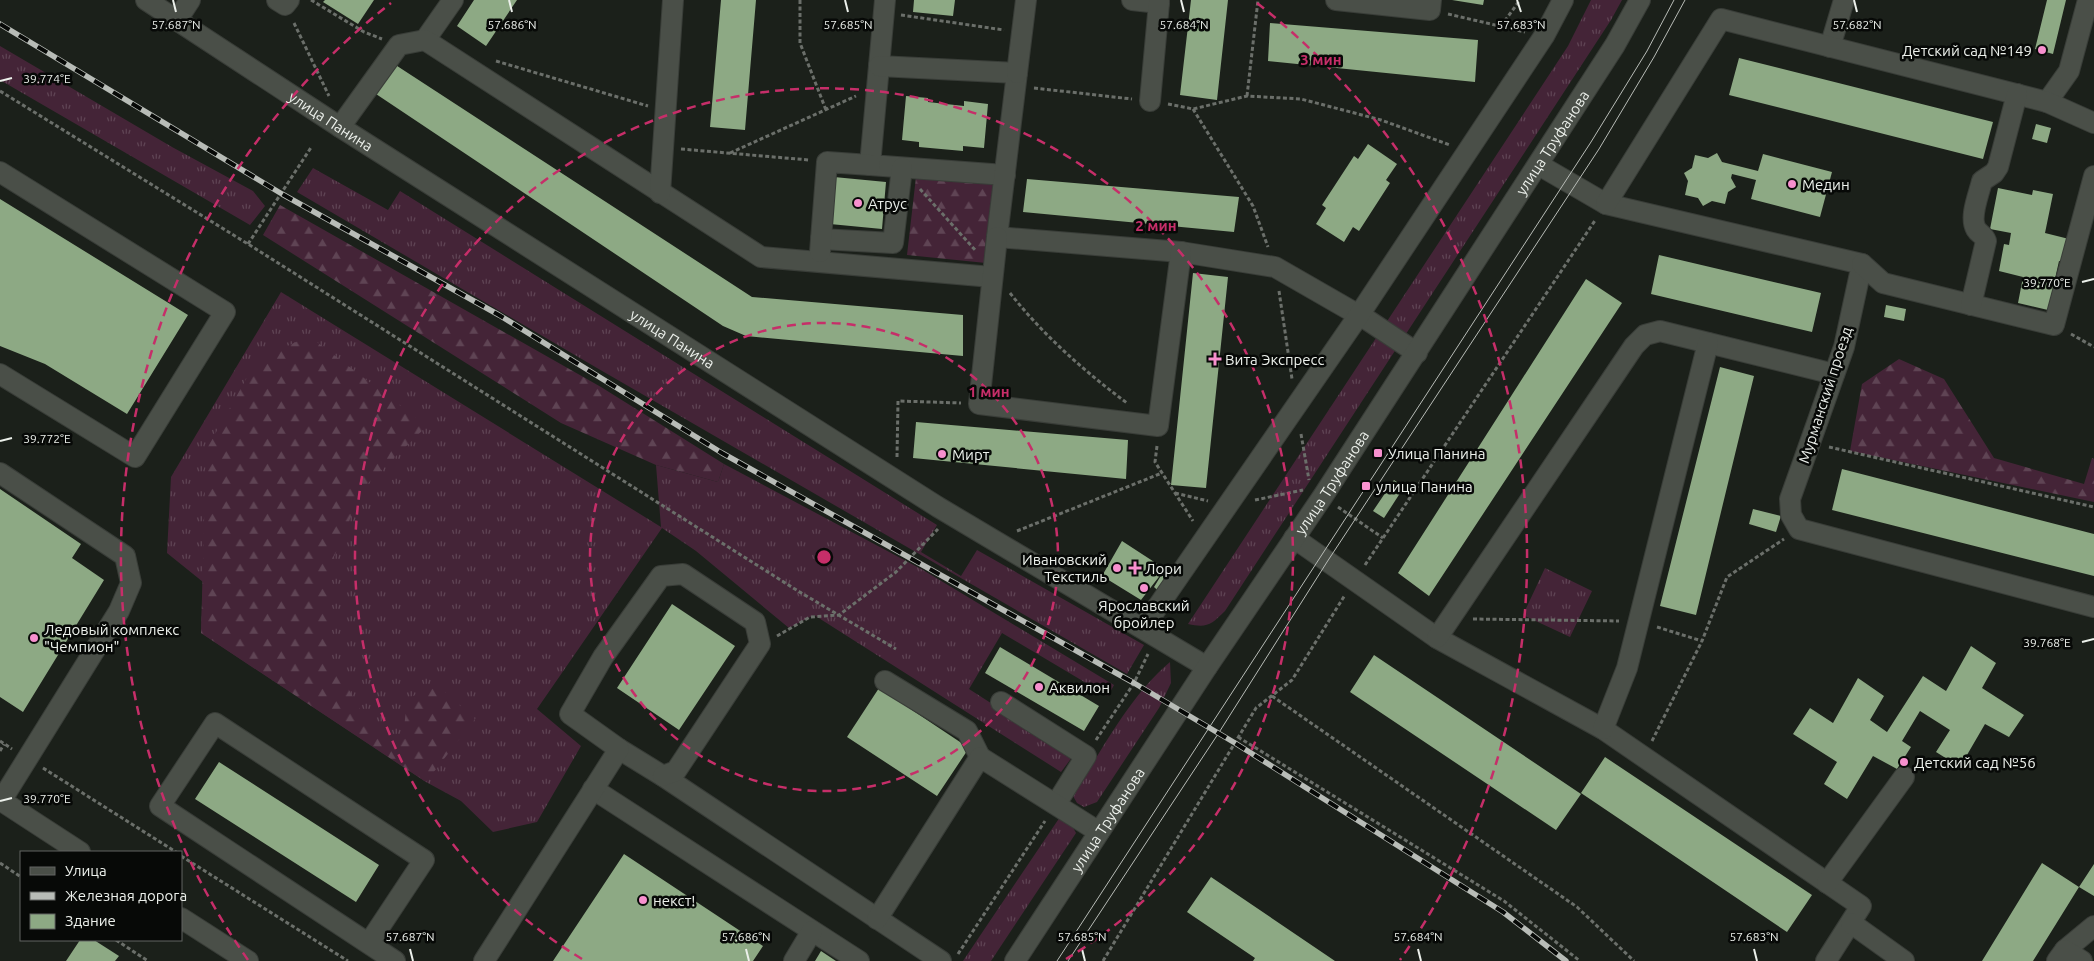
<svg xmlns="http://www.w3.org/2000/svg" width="2094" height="961" viewBox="0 0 2094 961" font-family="Ubuntu,sans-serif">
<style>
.grass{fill:url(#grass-tufts)}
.forest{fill:url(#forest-firs)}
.building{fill:#8da984}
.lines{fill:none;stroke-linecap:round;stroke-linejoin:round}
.minor-casing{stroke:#393d38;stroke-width:22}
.path{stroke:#6b6f6a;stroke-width:3;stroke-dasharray:4 2.5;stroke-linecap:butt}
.minor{stroke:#4a4f48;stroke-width:20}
.tram{stroke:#b8bcb7;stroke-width:1}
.rail-casing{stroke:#b8bcb7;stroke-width:5.5}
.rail{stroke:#070907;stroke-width:4;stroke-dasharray:11;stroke-linecap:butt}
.ticks{fill:none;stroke:#ecf0eb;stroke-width:2}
.ring{fill:none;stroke:#c62e69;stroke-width:2.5;stroke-dasharray:9 6}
.poi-dot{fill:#f790ce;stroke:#070907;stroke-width:2}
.labels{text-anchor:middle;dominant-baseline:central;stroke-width:5;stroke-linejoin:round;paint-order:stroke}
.poi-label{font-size:15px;fill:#ecf0eb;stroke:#070907;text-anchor:start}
.street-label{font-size:15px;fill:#ecf0eb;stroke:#070907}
.ticks-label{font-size:12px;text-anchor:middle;fill:#ecf0eb;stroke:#070907;stroke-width:5;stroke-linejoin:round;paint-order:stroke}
.centre{fill:#c62e69;stroke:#070907;stroke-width:2.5}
.ring-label{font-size:15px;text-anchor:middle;font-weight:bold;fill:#c62e69;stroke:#070907;stroke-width:5;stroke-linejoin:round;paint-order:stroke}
</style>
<defs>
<pattern id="grass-tufts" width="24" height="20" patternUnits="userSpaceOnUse" patternTransform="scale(1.25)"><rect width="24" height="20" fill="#442437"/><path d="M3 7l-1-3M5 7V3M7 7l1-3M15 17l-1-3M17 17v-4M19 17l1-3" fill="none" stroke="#5f4454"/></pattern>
<pattern id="forest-firs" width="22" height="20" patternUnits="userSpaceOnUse" patternTransform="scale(1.25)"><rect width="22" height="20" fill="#442437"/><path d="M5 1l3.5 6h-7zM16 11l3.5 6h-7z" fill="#5f4454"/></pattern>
</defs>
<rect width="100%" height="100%" fill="#1b201a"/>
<!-- grass -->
<path class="grass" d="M1591,0h31l-11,20 -386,591c-14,14 -18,17 -37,13l380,-578z
M0,46l172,101 81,44 12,15 -15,19 -250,-145z
M313,168l75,42 12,-19 537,334 -16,27 40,24 16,-26 167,95 -17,29 -530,-306 -300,-176z
M281,292l380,235 -5,-62 62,17 6,-18 199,106 191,115 -6,11 -106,-63 -33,56 104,67 -12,16 -247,-157 -25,13 -93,-77 -34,-23 -125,181 44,37 -44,76 -44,10 -32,-31 -35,-19 -225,-149 2,-51 -36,-29 4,-76z
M1545,568l47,23 -22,46 -47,-22z
M1170,662l1,21 -12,25 -62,94 -13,5 -7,-4 -4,-7c29,-46 55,-98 97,-134z
M1060,817l10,5 6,11 -85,128h-28z"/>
<!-- forest -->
<path class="forest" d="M916,177l81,7 -11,79 -79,-8z
M280,205l321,182 123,77 -6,18 -62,-17 -95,-42 -298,-188z
M309,336l118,90 -64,62 -32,76v95l43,74 29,6 4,-40 30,-14 38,34 -49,63 -225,-149 5,-183 51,-90z
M1899,359l45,20 50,79 90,26 8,-26 2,1v43l-244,-51 12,-67z"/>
<!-- building -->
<path class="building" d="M325,0h49l-16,24 -35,-22z
M474,0h43l-31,46 -29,-20z
M721,0h35l-11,130 -35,-3z
M914,0h41l-2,16 -40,-4z
M1191,0h37l-11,100 -37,-5z
M1452,0h32l-1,5z
M2047,0h19l-13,54 -18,-5z
M1270,23l208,17 -3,42 -207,-21z
M1739,58l254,64 -10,37 -254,-64z
M391,62l361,235 211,18v41l-217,-20 -23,-10 -350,-234z
M906,96l22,2v4l36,4v-5l24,3 -4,44 -21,-2v5l-44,-4v-5l-17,-2z
M2036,124l15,4 -4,15 -15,-4z
M1368,144l29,20 -11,16 4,3 -31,48 -6,-4 -9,15 -28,-18 10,-16 -4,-3 32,-49 4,3z
M1717,153l5,9 36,9 5,-17 69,18 -12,45 -69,-18 5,-19 -24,-6 -1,4 5,9 -8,5 -3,12 -13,-3 -9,5 -5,-8 -13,-3 3,-14 -4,-8 8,-5 3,-13 13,3z
M834,177l52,5 -4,47 -52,-5z
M1027,179l212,18 -5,35 -211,-20z
M1998,188l34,7 1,-5 20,4 -8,39 24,6 -5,23 -5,-1 -11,49 -30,-7 5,-26 -24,-6 5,-27 5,1 2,-12 -21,-4z
M0,199l188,116 -61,99 -82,-50 -45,-18z
M1659,255l162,38 -9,39 -161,-38z
M1193,273l35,4 -22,211 -35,-3z
M1586,279l36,24 -193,293 -31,-23z
M1886,305l20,4 -2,12 -20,-4z
M1720,367l34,9 -58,239 -36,-9z
M916,422l212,18 -2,39 -213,-21z
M1842,469l252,65v42l-262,-66z
M1394,480l10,7 -20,31 -11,-7z
M0,489l81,55 -9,14 32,22 -81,132 -23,-15z
M1753,509l28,7 -5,16 -27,-8z
M1122,541l43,28 -24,31 -39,-24z
M1165,569l12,11 -12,17 -11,-10z
M672,604l63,42 -56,84 -62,-42z
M1971,646l25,17 -14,25 42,27 -15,22 -24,-13 -25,43 -24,-15 14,-22 -30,-19 -18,30 9,6 -14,22 -24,-13 -26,43 -23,-15 13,-22 -44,-28 17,-26 23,15 25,-45 26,18 -14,24 17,12 36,-56 23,15z
M1000,647l99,59 -15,25 -99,-58z
M1374,655l207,139 -25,36 -206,-138z
M879,688l90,60 -32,48 -90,-59z
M1605,757l207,138 -25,37 -206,-139z
M219,762l160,103 -23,37 -161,-103z
M624,854l139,92 -10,15h-200z
M2042,863l37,24 -46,74h-51z
M2094,864v32l-15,-9z
M1211,877l124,84h-82l2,-3 -68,-46z
M80,940h14l25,16 -4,5h-49z
M821,951l15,10h-21z"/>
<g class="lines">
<defs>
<g id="minor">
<path id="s1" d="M146,0l194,127 598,380 269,160"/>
<path d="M277,0l8,5 4,-5"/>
<path d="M885,0l-15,165 135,10"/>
<path d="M1132,0l27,3v-3"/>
<path d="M1336,0l94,10 1,-10"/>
<path d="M177,20l13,-20"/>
<path d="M425,40l28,-40"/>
<path d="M1830,47l14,-47"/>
<path d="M879,66l138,7 -20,164 184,15 94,15 94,54 48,32"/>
<path d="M1017,73l9,-73"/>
<path d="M1150,101l9,-98"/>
<path d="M2047,102l22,-31 19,-71"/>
<path d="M340,127l59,-82 26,-5 336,217 231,20"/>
<path d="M1539,165l67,39 256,60 -18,83 -54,152 1,16 8,14 295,78"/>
<path d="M0,172l225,140 -90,145 -135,-83"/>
<path d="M660,193l13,-193"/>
<path d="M1606,204l115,-185 326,83 47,21"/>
<path d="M997,237l-18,167 179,22 23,-174"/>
<path d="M821,239l72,4 9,-75"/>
<path d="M820,252l7,-90 43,3"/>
<path d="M1862,264l21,19 171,42 40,-149"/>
<path d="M1971,305l15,-64c-2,-6 -7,-7 -10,-12 -7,-12 3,-35 6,-48l12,-8 4,-6 19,-73"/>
<path d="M0,473l125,83 6,27 -12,28 -118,190"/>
<path d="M1294,538l143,100 166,91 258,177 -35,55"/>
<path d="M1143,628l216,-313 185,-279 19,-36"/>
<path d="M1437,638l197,-292 11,-11 15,-4 174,43"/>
<path d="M885,681l82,50 13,26"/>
<path d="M1001,702l85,54 -30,48"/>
<path d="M1603,729l24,-61 81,-325"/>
<path d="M619,749l44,27 278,185"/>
<path d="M593,789l266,172"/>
<path d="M0,800l80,52"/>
<path d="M1827,883l77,-106"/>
<path d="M181,918l67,43"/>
<path d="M877,919l103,-162 119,75"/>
<path d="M1851,923l53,38"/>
<path d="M369,943l55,-83 -209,-137 -55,83 235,155"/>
<path d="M2065,950l29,-24"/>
<path d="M484,961l135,-212 -49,-35 33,-57 58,-81 22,-2 72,48 5,22 -84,127 -13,5"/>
<path d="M794,961l18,-30"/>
<path id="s2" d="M1015,961l192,-294 116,-171 292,-451 25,-45"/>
<path d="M2057,961l8,-11 17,11"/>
</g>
</defs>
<!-- minor casing -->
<use href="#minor" class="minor-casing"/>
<!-- path -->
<path class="path" d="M311,0l53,32 18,7
M800,0v43l26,67
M1448,14l77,18
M901,15l103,15
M294,23l35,73
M1501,26l19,-26
M496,61l152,45
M1034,88l98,11
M0,91l248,153 550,347 98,58
M1247,96l11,-96
M1168,104l25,5 54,-13 54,3 80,21 69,25
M1193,109l60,97 15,41
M681,149l128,11
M730,153l126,-57
M920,189l56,62
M248,244l64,-98
M1279,291l13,88
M1010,293c33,42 74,78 117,110
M2071,334l23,13
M1301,434l8,46
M1157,446l-2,16 38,59
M1829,447l265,60
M897,457l1,-56 63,2
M1175,493l33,8
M1255,500l48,-10
M1338,507l45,31
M1017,531l145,-58
M1365,565l231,-346
M1473,619l146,2
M1657,627l45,14 25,-64 57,-38
M777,636l33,-19 29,-2 57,-43 42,-43
M1272,696l305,211 57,54
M1238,737l266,164 76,60
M1096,740l38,-57 14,-29
M0,741l12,8
M1652,741l50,-100
M0,751l4,-7
M43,768l133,84
M181,856l167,105
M0,863l21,14
M116,940l32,21
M958,954l87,-133
M1103,961l153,-253 36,-28 53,-85"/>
<!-- minor -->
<use href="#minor" class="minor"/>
<!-- tram -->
<path class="tram" d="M1057,961l534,-819 56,-91 27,-51
M1068,961l150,-227 109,-172 272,-413 55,-92 31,-57"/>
<defs>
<path id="rail" d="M0,24l282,170 217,121 223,138 412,230 101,60 268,169 63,49"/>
</defs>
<!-- rail casing -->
<use href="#rail" class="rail-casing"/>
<!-- rail -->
<use href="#rail" class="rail"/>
</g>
<!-- ticks -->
<path class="ticks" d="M173,0l3,12M509,0l3,12M845,0l3,12M1181,0l3,12M1517,0l4,12M1854,0l3,12M0,81l12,-3M2082,282l12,-3M0,441l12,-3M2082,642l12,-3M0,801l12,-3M410,949l3,12M746,949l3,12M1082,949l3,12M1418,949l3,12M1754,949l3,12"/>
<!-- distance rings -->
<g class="ring">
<circle cx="824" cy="557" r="234"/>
<path d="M582 959A469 469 0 1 1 1066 959"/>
<path d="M248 960A703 703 0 0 1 391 3M1257 3A703 703 0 0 1 1400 960"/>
</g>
<!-- markers -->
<g class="poi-dot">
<circle cx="2042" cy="50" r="5"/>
<circle cx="1792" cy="184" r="5"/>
<circle cx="858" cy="203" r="5"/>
<path d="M1212.5 351.5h5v5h5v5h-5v5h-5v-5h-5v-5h5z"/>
<rect x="1373" y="448" width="10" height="10" rx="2.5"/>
<circle cx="942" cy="454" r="5"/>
<rect x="1361" y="481" width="10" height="10" rx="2.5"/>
<circle cx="1117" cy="568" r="5"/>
<path d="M1132.5 560.5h5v5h5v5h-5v5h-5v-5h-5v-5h5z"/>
<circle cx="1144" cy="588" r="5"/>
<circle cx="34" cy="638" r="5"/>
<circle cx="1039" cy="687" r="5"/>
<circle cx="1904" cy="762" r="5"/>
<circle cx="643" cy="900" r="5"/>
</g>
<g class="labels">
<!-- poi labels -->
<g class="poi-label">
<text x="2032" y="50" text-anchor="end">Детский сад №149</text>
<text x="1802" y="184">Медин</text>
<text x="868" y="203">Атрус</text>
<text x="1225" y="359">Вита Экспресс</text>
<text x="1388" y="453">Улица Панина</text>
<text x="952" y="454">Мирт</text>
<text x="1376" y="486">улица Панина</text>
<text x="1107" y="559" text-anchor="end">Ивановский<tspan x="1107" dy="17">Текстиль</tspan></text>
<text x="1145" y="568">Лори</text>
<text x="1144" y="605" text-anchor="middle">Ярославский<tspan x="1144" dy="17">бройлер</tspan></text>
<text x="44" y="629">Ледовый комплекс<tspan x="44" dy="17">"Чемпион"</tspan></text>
<text x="1049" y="687">Аквилон</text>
<text x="1914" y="762">Детский сад №56</text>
<text x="653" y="900">некст!</text>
</g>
<!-- street labels -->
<g class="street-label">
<text stroke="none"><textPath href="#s1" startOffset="221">улица Панина</textPath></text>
<text stroke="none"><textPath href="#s2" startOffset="979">улица Труфанова</textPath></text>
<text stroke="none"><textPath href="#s1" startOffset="626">улица Панина</textPath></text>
<text transform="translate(1825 395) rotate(-72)">Мурманский проезд</text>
<text stroke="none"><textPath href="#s2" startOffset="574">улица Труфанова</textPath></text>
<text stroke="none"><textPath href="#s2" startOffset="169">улица Труфанова</textPath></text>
</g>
</g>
<g class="ticks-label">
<text x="176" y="29">57.687°N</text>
<text x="512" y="29">57.686°N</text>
<text x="848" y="29">57.685°N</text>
<text x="1184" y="29">57.684°N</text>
<text x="1521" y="29">57.683°N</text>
<text x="1857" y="29">57.682°N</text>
<text x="47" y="83">39.774°E</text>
<text x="2047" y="287">39.770°E</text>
<text x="47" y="443">39.772°E</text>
<text x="2047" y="647">39.768°E</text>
<text x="47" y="803">39.770°E</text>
<text x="410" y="941">57.687°N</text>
<text x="746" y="941">57.686°N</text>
<text x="1082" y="941">57.685°N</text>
<text x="1418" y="941">57.684°N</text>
<text x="1754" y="941">57.683°N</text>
</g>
<circle cx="824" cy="557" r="8" class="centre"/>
<g class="ring-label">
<text x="1321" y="65">3 мин</text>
<text x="1156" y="231">2 мин</text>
<text x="989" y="397">1 мин</text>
</g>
<!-- legend -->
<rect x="20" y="851" width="162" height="90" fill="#070907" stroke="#636562"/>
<rect x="30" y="867" width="25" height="8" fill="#4a4f48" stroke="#636562"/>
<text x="65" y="876" font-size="15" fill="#ecf0eb">Улица</text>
<rect x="30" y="892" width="25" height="8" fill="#b8bcb7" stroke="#636562"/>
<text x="65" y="901" font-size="15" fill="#ecf0eb">Железная дорога</text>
<rect x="30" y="914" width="25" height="15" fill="#8da984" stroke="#636562"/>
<text x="65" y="926" font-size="15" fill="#ecf0eb">Здание</text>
</svg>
